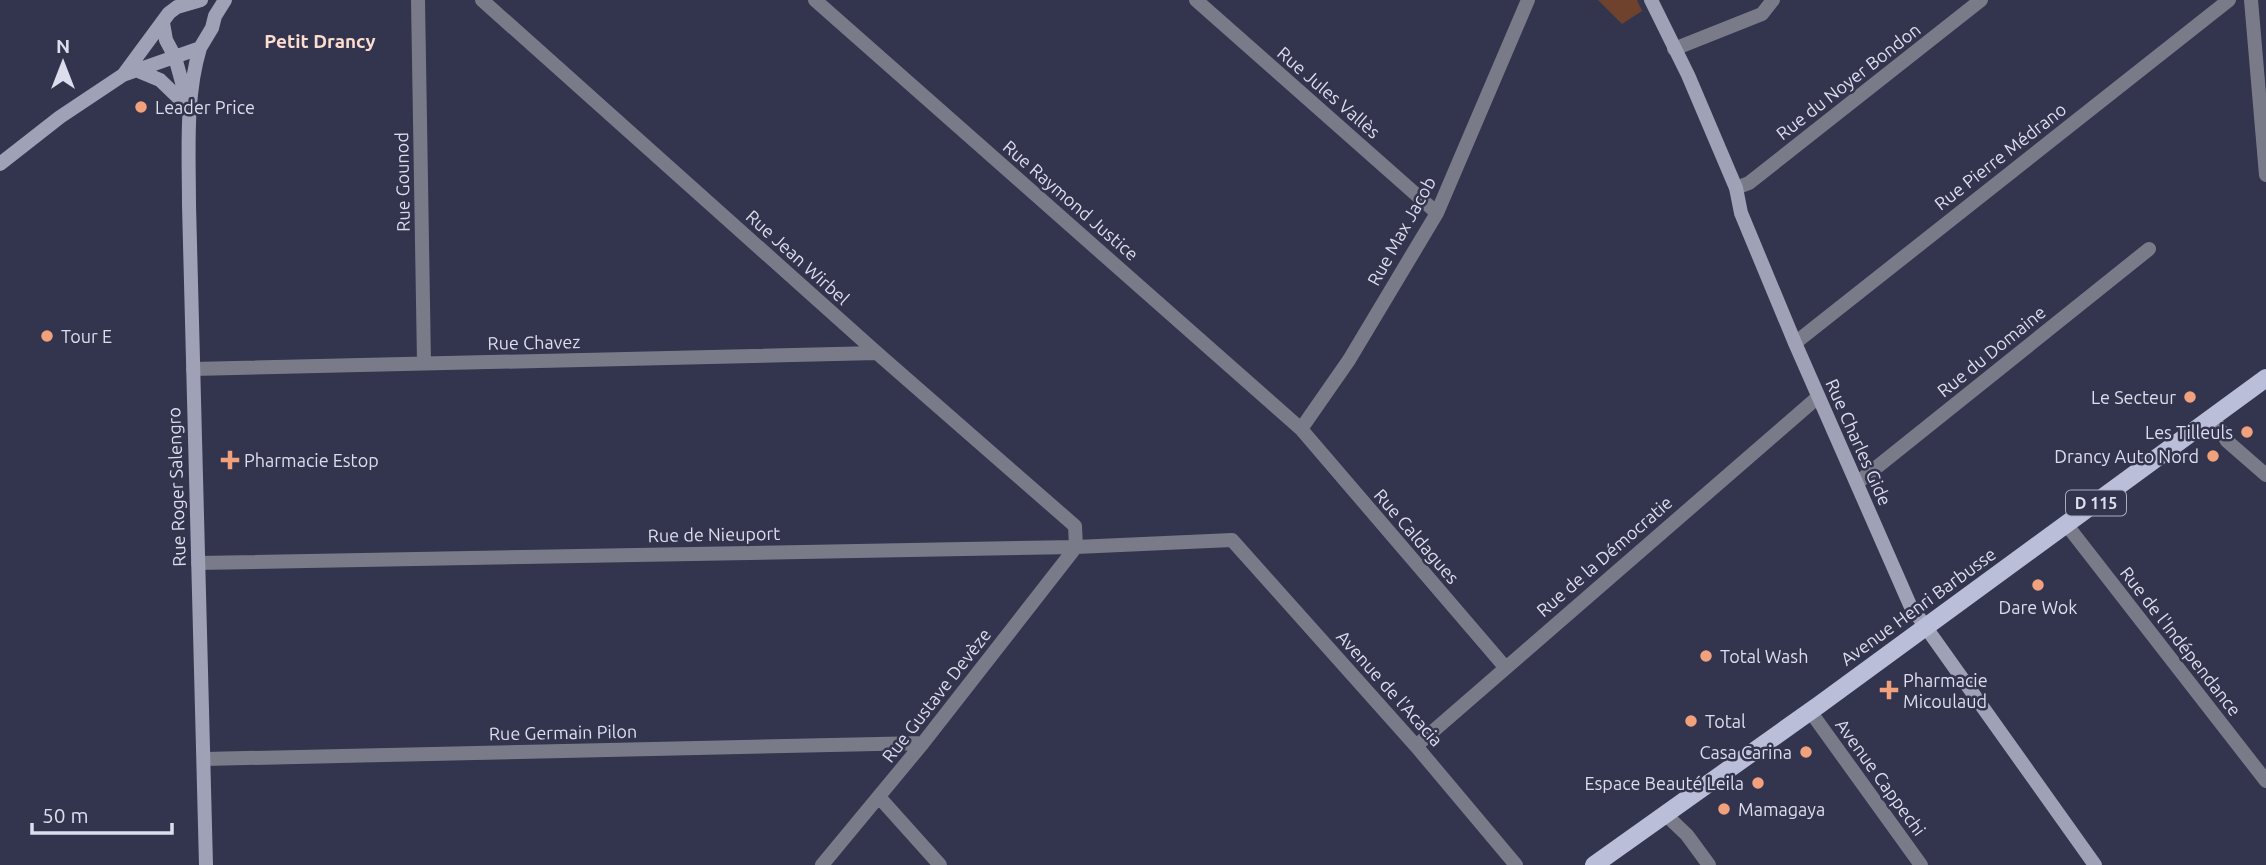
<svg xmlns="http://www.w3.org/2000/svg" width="2266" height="865" viewBox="0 0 2266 865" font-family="Ubuntu,sans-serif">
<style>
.green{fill:#6f422d}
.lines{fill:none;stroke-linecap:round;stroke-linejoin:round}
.street{stroke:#7a7b88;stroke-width:14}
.secondary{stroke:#9fa1b6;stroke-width:14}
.primary{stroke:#bbbed9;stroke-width:18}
.poi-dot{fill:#f1a17c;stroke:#33344e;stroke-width:2.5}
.labels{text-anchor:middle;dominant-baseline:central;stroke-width:5;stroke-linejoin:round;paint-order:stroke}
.shield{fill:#33344e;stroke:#a9abbe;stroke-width:2}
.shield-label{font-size:16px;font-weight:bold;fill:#dcdeee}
.street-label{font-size:18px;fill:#dcdeee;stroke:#33344e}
.poi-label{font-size:18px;fill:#dcdeee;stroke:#33344e;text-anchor:start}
.neighbourhood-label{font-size:19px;font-weight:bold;fill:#fcddcf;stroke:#33344e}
</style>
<rect width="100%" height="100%" fill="#33344e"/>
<!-- green -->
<path class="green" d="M1598,0h39l5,11 -20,13z"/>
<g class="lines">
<!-- street -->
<path class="street" d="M418,0l6,363
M482,0l395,353 198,173 1,21
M815,0l486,429 204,238
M1196,0l241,213
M2251,0l15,175
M1674,49l88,-35 11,-14
M1736,188l13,-5 232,-183
M1795,343l434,-343
M193,369l684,-16
M2213,417l14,24 39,34
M1301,429l48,-69 88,-147 91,-213
M1857,483l292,-234
M2066,524l200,257
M198,563l878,-16 156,-7 184,206 100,119
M1810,711l111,154
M1416,746l402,-349
M204,759l719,-16
M879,797l61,68
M1665,814l22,21 22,30
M822,865l101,-122 153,-196"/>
<!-- secondary -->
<path class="secondary" d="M1651,0l37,75 48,113 5,25 54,130 115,262 185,260
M163,23l3,17 9,17 12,44
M200,48c-15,50 -11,104 -11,157l17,660
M136,70l24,10 26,25
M124,74l45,-61 8,-6 24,-7
M0,164l60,-47 63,-42 77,-27 12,-20 3,-12 10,-16"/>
<!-- primary -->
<path class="primary" d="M1594,865l225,-160 447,-327"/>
</g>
<!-- markers -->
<g class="poi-dot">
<circle cx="141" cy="107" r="7"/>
<circle cx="47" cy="336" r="7"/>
<circle cx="2190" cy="397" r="7"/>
<circle cx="2247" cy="432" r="7"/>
<circle cx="2213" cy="456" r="7"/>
<path d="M226.5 449.5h7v7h7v7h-7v7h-7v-7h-7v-7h7z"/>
<circle cx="2038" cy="585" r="7"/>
<circle cx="1706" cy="656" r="7"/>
<path d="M1885.5 679.5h7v7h7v7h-7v7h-7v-7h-7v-7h7z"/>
<circle cx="1691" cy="721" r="7"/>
<circle cx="1806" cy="752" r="7"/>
<circle cx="1758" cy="783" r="7"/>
<circle cx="1724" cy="809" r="7"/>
</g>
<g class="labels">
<!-- shield labels -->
<rect class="shield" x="2066" y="490.5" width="60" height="25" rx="5"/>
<g class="shield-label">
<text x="2096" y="503">D 115</text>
</g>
<!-- street labels -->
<g class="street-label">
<text transform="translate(1848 81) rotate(-38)">Rue du Noyer Bondon</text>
<text transform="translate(1329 92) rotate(41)">Rue Jules Vallès</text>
<text transform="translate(2000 156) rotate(-38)">Rue Pierre Médrano</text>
<text transform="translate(402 182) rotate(-91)">Rue Gounod</text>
<text transform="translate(1071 200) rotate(41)">Rue Raymond Justice</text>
<text transform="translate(1401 231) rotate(-61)">Rue Max Jacob</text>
<text transform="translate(798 257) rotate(42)">Rue Jean Wirbel</text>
<text transform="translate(534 342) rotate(-1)">Rue Chavez</text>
<text transform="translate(1991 351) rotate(-39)">Rue du Domaine</text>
<text transform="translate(1859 442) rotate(66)">Rue Charles Gide</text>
<text transform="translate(176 487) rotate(-92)">Rue Roger Salengro</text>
<text transform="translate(714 534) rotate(-1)">Rue de Nieuport</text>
<text transform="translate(1417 536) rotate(49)">Rue Caldagues</text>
<text transform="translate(1604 556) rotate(-41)">Rue de la Démocratie</text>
<text transform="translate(1918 606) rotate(-36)">Avenue Henri Barbusse</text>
<text transform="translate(2181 641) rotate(52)">Rue de l'Indépendance</text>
<text transform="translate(1390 688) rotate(48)">Avenue de l'Acacia</text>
<text transform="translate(936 695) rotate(-52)">Rue Gustave Devèze</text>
<text transform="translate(563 732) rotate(-1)">Rue Germain Pilon</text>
<text transform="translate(1881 777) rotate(54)">Avenue Cappechi</text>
</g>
<!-- poi labels -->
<g class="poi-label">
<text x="155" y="107">Leader Price</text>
<text x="61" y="336">Tour E</text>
<text x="2176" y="397" text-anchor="end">Le Secteur</text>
<text x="2233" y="432" text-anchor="end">Les Tilleuls</text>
<text x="2199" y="456" text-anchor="end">Drancy Auto Nord</text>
<text x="244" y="460">Pharmacie Estop</text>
<text x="2038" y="607" text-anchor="middle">Dare Wok</text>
<text x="1720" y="656">Total Wash</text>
<text x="1903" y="680">Pharmacie<tspan x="1903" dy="21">Micoulaud</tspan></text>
<text x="1705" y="721">Total</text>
<text x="1792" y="752" text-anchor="end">Casa Carina</text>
<text x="1744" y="783" text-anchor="end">Espace Beauté Leila</text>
<text x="1738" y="809">Mamagaya</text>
</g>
<!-- neighbourhood labels -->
<g class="neighbourhood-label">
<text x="320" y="41">Petit Drancy</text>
</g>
</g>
<!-- north arrow -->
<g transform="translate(63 63)" stroke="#33344e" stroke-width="5" paint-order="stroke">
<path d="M0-5L12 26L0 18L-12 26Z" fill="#dcdeee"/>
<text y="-10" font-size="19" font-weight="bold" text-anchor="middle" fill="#dcdeee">N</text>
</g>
<!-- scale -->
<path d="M32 823v10h140v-10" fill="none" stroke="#dcdeee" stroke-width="3.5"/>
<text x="42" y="823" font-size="21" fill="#dcdeee" stroke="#33344e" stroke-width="5" paint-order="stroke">50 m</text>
</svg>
